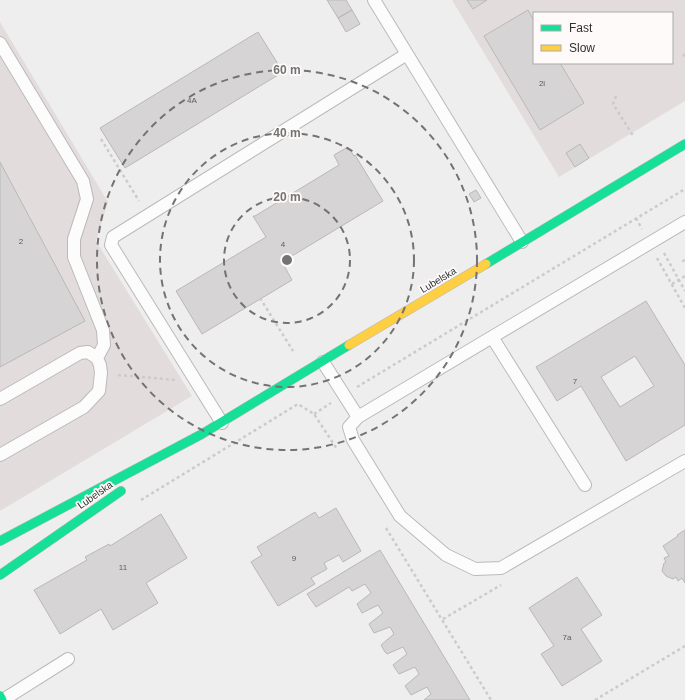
<svg xmlns="http://www.w3.org/2000/svg" width="685" height="700" viewBox="0 0 685 700" font-family="Helvetica,sans-serif">
<style>
.built{fill:#e3dcdc;fill-rule:evenodd}
.building{fill:#d6d4d4;stroke:#b9b8b8;fill-rule:evenodd}
.lines{fill:none;stroke-linecap:round;stroke-linejoin:round}
.lane-casing{stroke:#bbb9b9;stroke-width:14}
.fast-casing{stroke:#bbb9b9;stroke-width:10}
.slow-casing{stroke:#bbb9b9;stroke-width:10}
.path{stroke:#cccbcb;stroke-width:2.5;stroke-dasharray:3 3;stroke-linecap:butt}
.lane{stroke:#fdfcfc;stroke-width:12}
.fast{stroke:#16e098;stroke-width:9}
.slow{stroke:#ffcf43;stroke-width:9}
.ring{fill:none;stroke:#747272;stroke-width:2;stroke-dasharray:7 5}
.labels{text-anchor:middle;dominant-baseline:central;stroke-width:3.5;stroke-linejoin:round;paint-order:stroke}
.number-label{font-size:8px;fill:#5d5c5c}
.street-label{font-size:10px;fill:#313030;stroke:#fefafa}
.centre{fill:#747272;stroke:#fefafa;stroke-width:2}
.ring-label{font-size:12px;text-anchor:middle;font-weight:bold;fill:#747272;stroke:#fefafa;stroke-width:3.5;stroke-linejoin:round;paint-order:stroke}
</style>
<rect width="100%" height="100%" fill="#efeeee"/>
<!-- built -->
<path class="built" d="M452,0h233v101l-126,76zM534,13h138v50h-138z
M0,22l108,180 -12,39 96,155 -192,115z"/>
<!-- building -->
<path class="building" d="M327,0h19l6,10 -14,8z
M467,0h20l-14,9z
M352,10l8,14 -14,8 -8,-14z
M528,10l6,11v42h26l24,40 -44,27 -56,-94z
M258,32l25,40 -158,96 -25,-40z
M580,144l9,14 -14,9 -9,-14z
M348,147l6,9 1,-1 28,46 -101,61 10,18 -90,54 -26,-43 90,-54 -13,-21h2l84,-51 -5,-10z
M0,162l85,159 -85,46z
M476,190l5,8 -7,4 -5,-8z
M646,301l39,64v60l-59,36 -45,-75 -24,15 -21,-34zM635,356l19,30 -34,21 -19,-30z
M336,508l25,43 -18,11 -4,-7 -15,8 3,6 -16,9 4,6 -37,22 -27,-44 11,-7 -5,-8 58,-35 4,6z
M161,514l26,44 -41,25 12,20 -45,27 -12,-21 -41,25 -26,-44 53,-30 -2,-3 24,-13 1,2z
M685,530v53l-3,-5 -4,3 -2,-4 -3,2 -7,-3 -4,-5 2,-8 2,-1 -2,-4 5,-2 -6,-10 15,-10 -1,-1z
M380,550l90,150h-46l7,-6 -4,-7 -16,8 -6,-9 14,-12 -4,-7 -16,7 -6,-9 14,-11 -4,-7 -16,7 -2,-2 -4,-7 13,-11 -4,-7 -16,6 -5,-9 14,-11 -5,-8 -16,8 -5,-9 14,-11 -6,-9 -13,7 -3,-4 -33,20 -9,-13z
M577,577l25,38 -21,14 21,32 -40,25 -21,-32 13,-8 -25,-38z"/>
<g class="lines">
<defs>
<path id="lane" d="M374,0l148,242
M0,43l83,138 4,18 -13,40v18l29,73 1,15 -7,13
M492,337l93,148
M323,362l35,55 327,-195
M0,399l80,-46 8,-1 9,6 3,7 1,8 -2,18 -15,16 -84,48
M358,417l-9,10 4,13 47,76 46,39 29,14 26,-1 184,-107
M222,423l-111,-178 2,-8 294,-183
M3,700l65,-41"/>
<path id="fast" d="M486,264l199,-120
M0,541l202,-107 147,-89
M0,575l121,-84
M0,696l2,4"/>
<path id="slow" d="M349,345l137,-81"/>
</defs>
<!-- lane casing -->
<use href="#lane" class="lane-casing"/>
<!-- fast casing -->
<use href="#fast" class="fast-casing"/>
<!-- slow casing -->
<use href="#slow" class="slow-casing"/>
<!-- path -->
<path class="path" d="M683,54l2,3
M616,96l-3,8 21,33
M101,139l38,62
M636,218l6,11
M664,253l21,38
M657,258l28,50
M685,260l-2,1 2,3
M672,284l13,-8
M260,298l33,53
M118,375l58,5
M357,387l328,-198
M314,414l17,-11
M141,500l157,-96 16,10 23,35
M386,528l105,172
M443,619l58,-34
M595,700l90,-54"/>
<!-- lane -->
<use href="#lane" class="lane"/>
<!-- fast -->
<use href="#fast" class="fast"/>
<!-- slow -->
<use href="#slow" class="slow"/>
</g>
<!-- distance rings -->
<g class="ring">
<circle cx="287" cy="260" r="63"/>
<circle cx="287" cy="260" r="127"/>
<circle cx="287" cy="260" r="190"/>
</g>
<g class="labels">
<!-- number labels -->
<g class="number-label">
<text x="542" y="83">2i</text>
<text x="192" y="100">4A</text>
<text x="21" y="241">2</text>
<text x="283" y="244">4</text>
<text x="575" y="381">7</text>
<text x="294" y="558">9</text>
<text x="123" y="567">11</text>
<text x="567" y="637">7a</text>
</g>
<!-- street labels -->
<g class="street-label">
<text transform="translate(438 280) rotate(-31)">Lubelska</text>
<text transform="translate(95 495) rotate(-35)">Lubelska</text>
</g>
</g>
<circle cx="287" cy="260" r="6" class="centre"/>
<g class="ring-label">
<text x="287" y="74">60 m</text>
<text x="287" y="137">40 m</text>
<text x="287" y="201">20 m</text>
</g>
<!-- legend -->
<rect x="533" y="12" width="140" height="52" fill="#fefafa" stroke="#aca9a9"/>
<rect x="541" y="25" width="20" height="6" fill="#16e098" stroke="#aca9a9"/>
<text x="569" y="32" font-size="12" fill="#313030">Fast</text>
<rect x="541" y="45" width="20" height="6" fill="#ffcf43" stroke="#aca9a9"/>
<text x="569" y="52" font-size="12" fill="#313030">Slow</text>
</svg>
